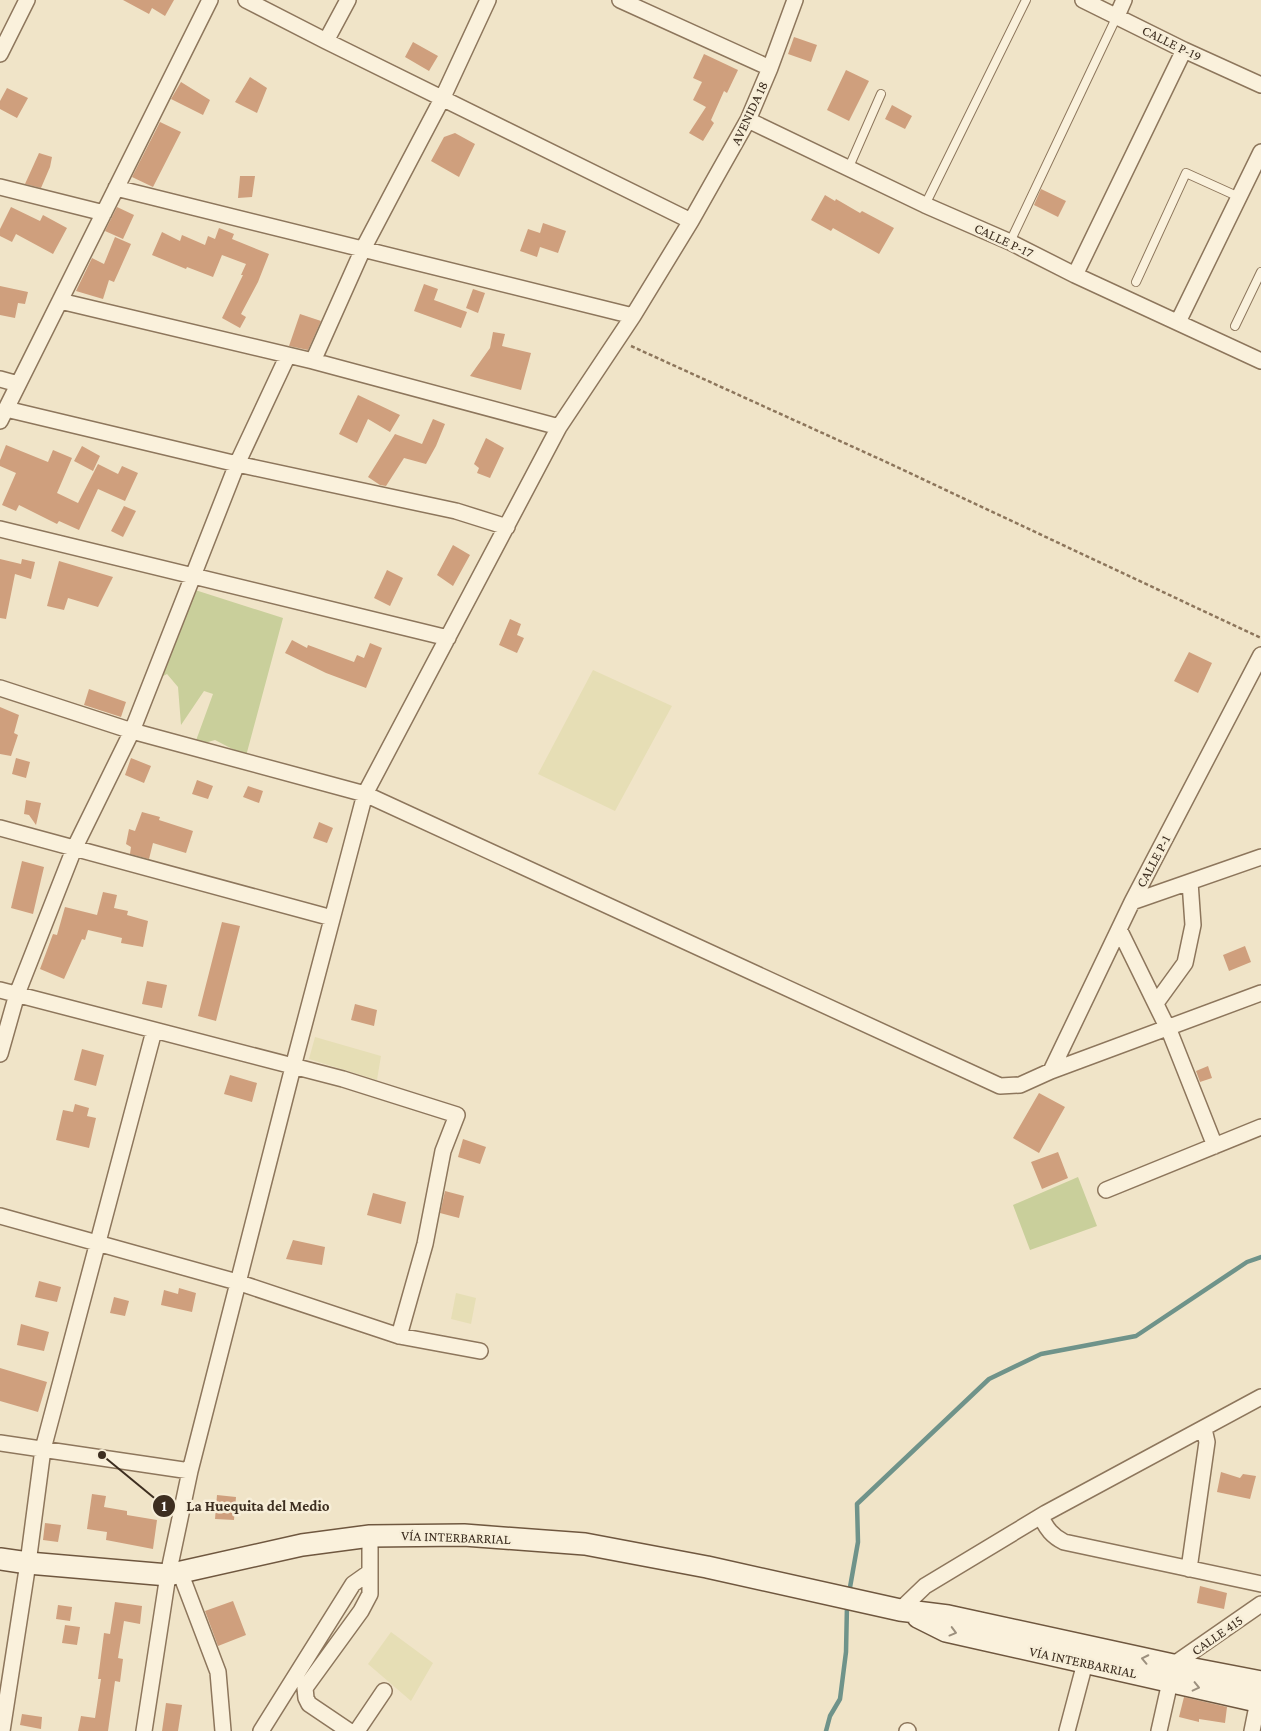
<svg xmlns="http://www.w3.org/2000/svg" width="1261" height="1731" viewBox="0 0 1261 1731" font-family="'Crimson Pro',serif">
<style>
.farmland{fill:#e6deb5}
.green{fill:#c9cf9b}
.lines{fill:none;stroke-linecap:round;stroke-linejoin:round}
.stream{stroke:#6f938a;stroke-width:4.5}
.building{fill:#cf9f7d}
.service-casing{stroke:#8d765c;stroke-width:10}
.minor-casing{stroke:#8d765c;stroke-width:18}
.secondary-casing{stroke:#6f573f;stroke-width:24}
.path{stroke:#8d765c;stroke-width:2.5;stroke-dasharray:4 2.5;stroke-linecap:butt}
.service{stroke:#faf1dc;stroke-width:8}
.minor{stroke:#faf1dc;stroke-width:15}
.secondary{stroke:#faf1dc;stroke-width:21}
.oneway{stroke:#9c907e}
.labels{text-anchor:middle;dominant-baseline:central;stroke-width:5;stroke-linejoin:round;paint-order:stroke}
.street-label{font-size:14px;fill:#3d2e20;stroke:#f7eed8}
.leader{fill:none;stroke:#3d2e20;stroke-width:2}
.callout-dot{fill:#3d2e20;stroke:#f7eed8;stroke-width:2}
.mark-label{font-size:15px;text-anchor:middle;font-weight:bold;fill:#fff}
.callout-label{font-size:15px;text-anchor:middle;font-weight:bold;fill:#3d2e20;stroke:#f7eed8;stroke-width:5;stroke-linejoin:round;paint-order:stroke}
</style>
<rect width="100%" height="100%" fill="#f0e4c8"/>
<!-- farmland -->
<path class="farmland" d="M593,670l79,36 -57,105 -77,-37z
M315,1037l66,19 -4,24 -68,-21z
M456,1293l20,5 -5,26 -20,-5z
M391,1632l42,31 -22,38 -43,-37z"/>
<!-- green -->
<path class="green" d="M192,589l91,29 -37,138 -31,-16 -21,6 19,-52 -9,-3 -23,34 -3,-38 -11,-13 -10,5z
M1078,1177l19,49 -67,24 -17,-45z"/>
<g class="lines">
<!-- stream -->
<path class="stream" d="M849,1593l9,-51 -1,-38 132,-125 52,-25 95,-18 111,-74 14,-5
M826,1731l4,-15 10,-17 6,-47 1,-47"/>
</g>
<!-- building -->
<path class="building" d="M123,0h51l-9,16 -13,-8 -3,6z
M794,37l23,8 -6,17 -23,-8z
M413,42l25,14 -9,15 -24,-14z
M704,54l34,16 -11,23 -3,-2 -13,29 3,3 -11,18 -14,-8 17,-26 -13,-7 9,-18 -9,-4z
M846,70l23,11 -20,40 -22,-11z
M250,77l17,11 -10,25 -22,-11z
M181,82l29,18 -7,15 -32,-16z
M7,88l21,10 -11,20 -17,-9v-8z
M892,105l20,11 -7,13 -20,-10z
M160,122l21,10 -28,55 -21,-10z
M455,133l20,11 -16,33 -28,-16 13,-24z
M39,153l13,4 -2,10 -9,21 -16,-4z
M240,176h15l-3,21 -14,1z
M1041,189l25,12 -8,16 -24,-12z
M825,195l10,6 1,-2 24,14 2,-2 32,17 -15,26 -46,-26 -2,3 -20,-11z
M11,207l29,14 3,-6 24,13 -14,26 -37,-20 -4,8 -12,-6v-7z
M117,207l17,8 -11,24 -18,-8z
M543,223l23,8 -8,22 -18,-6 -3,10 -17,-6 8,-22 12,4z
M219,228l15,6 -2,5 37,15 -11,28 -17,32 5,3 -6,11 -18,-10 21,-43h-2l5,-11 -24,-9 -9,22 -26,-10 -1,2 -34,-14 10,-23 18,9 2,-6 23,10 3,-9 7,3z
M115,237l16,7 -17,38 -5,-2 -6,19 -27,-8 16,-33 12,6z
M424,284l14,5 -4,11 33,12 -6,16 -47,-17z
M0,286l28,6 -3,12 -7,-1 -3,15 -15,-3z
M473,289l12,4 -7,20 -12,-5z
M300,314l21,7 -13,29 -19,-4z
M493,332l12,2 -3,12 29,7 -10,37 -51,-14 20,-28z
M358,395l42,20 -10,17 -22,-13 -11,24 -18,-9z
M433,419l12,5 -9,22 -10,18 -22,-6 -18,28 -6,-1 -12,-8 27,-43 27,10z
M486,438l18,10 -14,30 -13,-5 2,-5 -5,-4z
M6,445l42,17 5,-12 19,8 -15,35 21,10 20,-39 20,10 4,-8 16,7 -13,28 -27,-12 -19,41 -20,-9 -2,3 -38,-19 -3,6 -14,-6 14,-32 -16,-7v-6z
M82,446l18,10 -7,15 -19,-10z
M124,506l12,5 -13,26 -12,-6z
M453,545l17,10 -17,31 -16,-11z
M0,559l21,5 1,-5 13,3 -4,17 -16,-5 -9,45 -6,-1z
M59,561l54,16 -15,30 -30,-9 -4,12 -17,-4z
M387,570l16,8 -13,28 -16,-8z
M510,619l11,5 -4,11 7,3 -7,15 -18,-8z
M292,640l15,8 1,-3 46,17 3,-7 7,3 6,-15 12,5 -16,40 -40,-15 -41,-20z
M1189,652l23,11 -14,30 -24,-12z
M89,689l37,13 -5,15 -37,-12z
M0,707l19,8 -5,18 4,2 -7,21 -11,-2z
M16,758l14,4 -4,16 -14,-4z
M131,758l20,8 -7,17 -19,-8z
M197,780l16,6 -5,13 -16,-5z
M248,786l15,5 -4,12 -16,-6z
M26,800l15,3 -5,22 -7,-10 -5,-1z
M142,812l18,5 -1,3 34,11 -7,22 -33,-10 -4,16 -19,-5 1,-7 -5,-3 3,-15 6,2z
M319,822l14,6 -6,15 -14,-5z
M22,861l22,6 -11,47 -22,-6z
M103,892l14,3 -3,13 14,3 -1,4 21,6 -5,26 -22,-4 1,-5 -34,-8 -3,10 -3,-1 -18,40 -24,-10 13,-35 4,1 8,-28 32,8z
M222,922l18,4 -24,95 -18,-5z
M1245,946l6,16 -22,9 -6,-16z
M147,981l20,4 -5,23 -20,-4z
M355,1004l22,6 -3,16 -23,-6z
M82,1049l22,6 -8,31 -22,-6z
M1208,1066l4,12 -12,4 -4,-11z
M230,1075l27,8 -5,19 -28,-8z
M1039,1093l26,14 -26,46 -26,-15z
M75,1104l14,4 -2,8 9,2 -7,30 -33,-8 7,-30 10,2z
M463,1139l23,8 -6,17 -22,-7z
M1058,1152l10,26 -26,11 -11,-27z
M445,1191l19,5 -5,22 -19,-5z
M373,1193l33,9 -5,22 -34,-9z
M293,1240l32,7 -3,18 -36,-6z
M39,1281l22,6 -4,15 -22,-5z
M179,1288l17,5 -4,19 -31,-7 3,-15 14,4z
M114,1297l15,4 -4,15 -15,-3z
M21,1324l28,8 -5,19 -27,-6z
M0,1368l47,14 -9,30 -38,-11z
M1221,1472l19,6 3,-4 13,2 -6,23 -33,-7z
M92,1494l14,2 -2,11 23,4v4l30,5 -4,29 -47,-9 1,-8 -20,-3z
M217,1495l19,2 -2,23 -19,-1z
M45,1523l16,2 -3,17 -15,-2z
M1200,1586l27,7 -3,16 -27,-6z
M233,1601l13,34 -28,11 -13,-35z
M115,1602l27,4 -2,18 -16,-3 -6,37 5,1 -3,23 -5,-1 -7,50h-30l3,-15 14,2 6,-39h-3l6,-46 6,1z
M58,1605l14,2 -2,14 -14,-2z
M65,1625l15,2 -3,18 -15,-2z
M1184,1697l43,10 -2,16 -26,-4v3l-20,-5z
M166,1703l16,2 -4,26h-16z
M22,1714l20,3 -1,12 -21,-4z"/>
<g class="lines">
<defs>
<path id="service" d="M849,167l32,-73
M925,205l101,-205
M1010,242l107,-226
M1136,282l50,-109 53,24
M1235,326l26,-54"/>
<path id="minor" d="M246,0l80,41 365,180
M620,0l150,68
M1083,0l101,50 77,35
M1117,16l7,-16
M326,41l22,-41
M0,54l27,-54
M748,120l177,85 85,37 65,33 186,86
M0,187l104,26
M116,188l517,128
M1075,275l109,-225
M60,301l253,60 246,66
M1178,322l83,-170
M313,361l50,-112 80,-152 45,-97
M0,379l18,5
M6,409l231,55 219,47 51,16
M0,421l210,-421
M0,529l448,109
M0,688l132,43 233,63 635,292 20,-1 31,-14 210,-78
M0,828l332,90
M1132,902l129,-45
M1119,929l52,106 44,111
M0,990l343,89 114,36 -14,36 -18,93 -26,92 -162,-54 -237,-66
M1156,1003l29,-40 8,-38 -3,-43
M0,1054l17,-60 57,-145 58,-118 105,-267 51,-109
M1051,1071l81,-169 129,-247
M1106,1190l155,-63
M399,1336l81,15
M0,1443l190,28
M1041,1517c6,12 11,19 23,25l197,42
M1189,1569l18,-127 -3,-13
M180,1572l38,100 5,59
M900,1610l25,-24 121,-73 215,-116
M1173,1665l88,-61
M2,1731l26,-168 15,-114 111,-418
M144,1731l24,-156 22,-104 103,-404 72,-273 194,-367 74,-111 58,-95 57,-101 22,-52 25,-68
M261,1731l92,-147 17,-12
M349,1731l-40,-27 -3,-6 -1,-10 56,-77 9,-17v-58
M357,1731l27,-40
M907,1731h1
M1067,1731l18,-68
M1159,1731l11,-49
M1252,1731l6,-30"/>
<path id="secondary" d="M0,1559l28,4 140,12 134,-30 68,-9 94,-1 121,9 122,23 193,43 48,6 225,49 88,17
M918,1617l28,14 315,71"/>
</defs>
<!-- service casing -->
<use href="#service" class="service-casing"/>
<!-- minor casing -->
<use href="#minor" class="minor-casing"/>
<!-- secondary casing -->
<use href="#secondary" class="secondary-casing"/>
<!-- path -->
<path class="path" d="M631,346l253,115 377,177"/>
<!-- service -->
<use href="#service" class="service"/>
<!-- minor -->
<use href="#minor" class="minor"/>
<!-- secondary -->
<use href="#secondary" class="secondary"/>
</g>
<!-- one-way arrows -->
<defs><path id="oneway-chevron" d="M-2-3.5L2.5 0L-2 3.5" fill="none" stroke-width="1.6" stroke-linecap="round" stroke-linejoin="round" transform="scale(1.25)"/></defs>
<g class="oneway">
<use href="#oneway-chevron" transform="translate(953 1632) rotate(15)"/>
<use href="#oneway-chevron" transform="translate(1145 1659) rotate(-168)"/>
<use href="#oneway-chevron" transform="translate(1196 1687) rotate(13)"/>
</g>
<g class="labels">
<!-- street labels -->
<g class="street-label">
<text transform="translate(1172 43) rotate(26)">CALLE P-19</text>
<text transform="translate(749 113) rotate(-65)">AVENIDA 18</text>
<text transform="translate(1004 240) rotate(25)">CALLE P-17</text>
<text transform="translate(1153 861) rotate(-62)">CALLE P-1</text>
<text transform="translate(456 1537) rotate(2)">VÍA INTERBARRIAL</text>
<text transform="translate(1217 1635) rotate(-35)">CALLE 415</text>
<text transform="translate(1083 1662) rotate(12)">VÍA INTERBARRIAL</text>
</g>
</g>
<!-- callouts -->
<path class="leader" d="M102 1455L164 1506"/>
<g class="callout-dot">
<circle cx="102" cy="1455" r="5"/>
<circle cx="164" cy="1506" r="12"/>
</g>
<g class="mark-label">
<text x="164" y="1511">1</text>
</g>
<g class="callout-label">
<text x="258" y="1511">La Huequita del Medio</text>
</g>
</svg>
